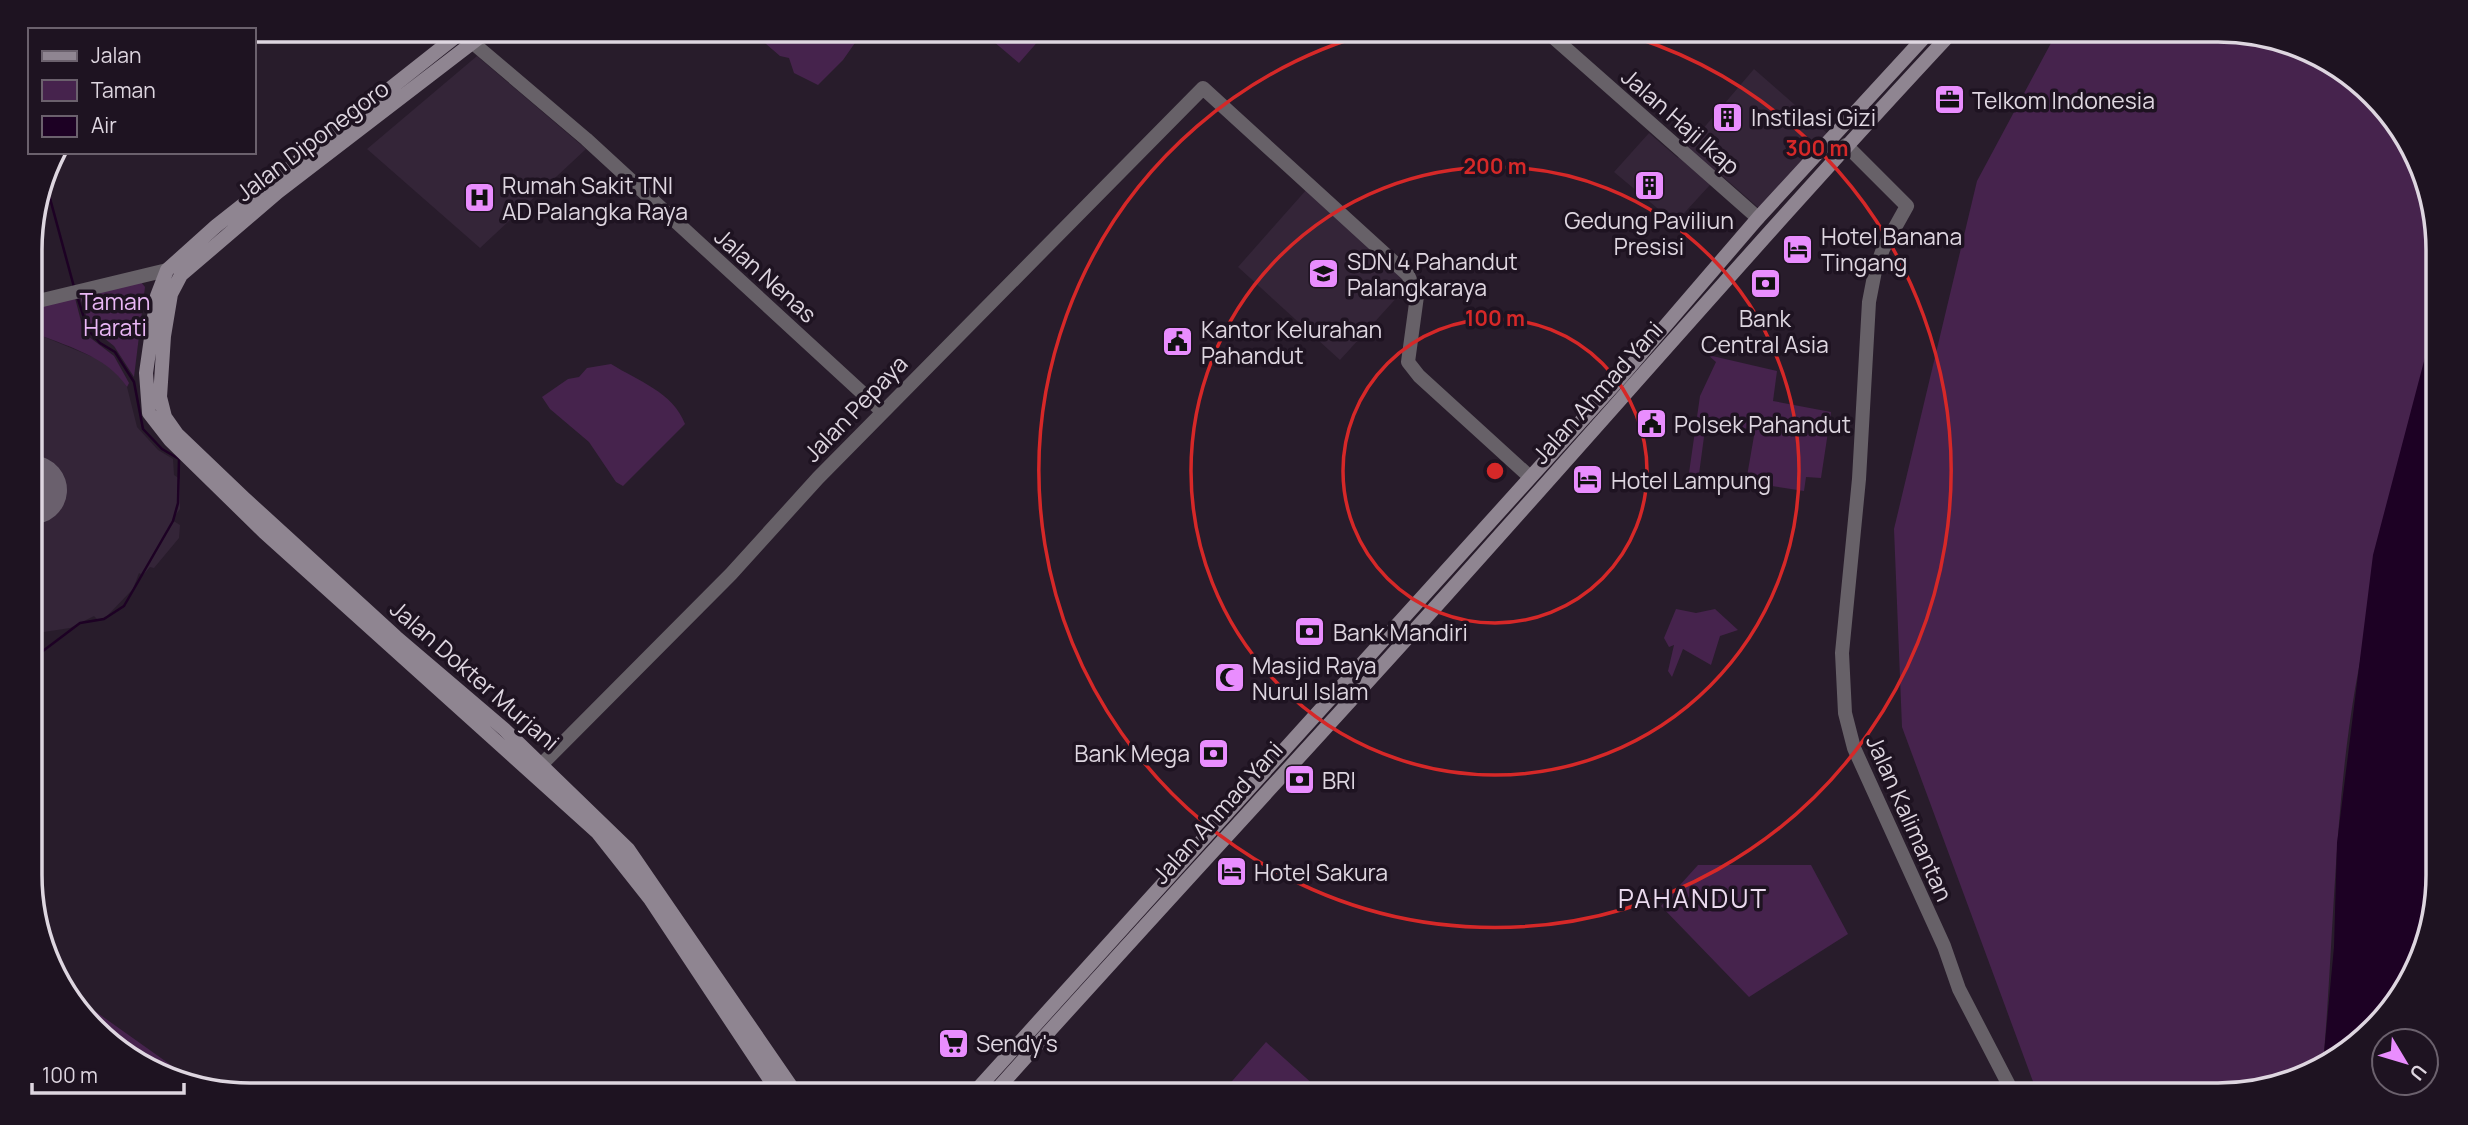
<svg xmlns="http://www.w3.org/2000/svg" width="2468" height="1125" viewBox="0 0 2468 1125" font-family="Manrope,sans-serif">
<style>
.built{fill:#342538}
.green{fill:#46234d}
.water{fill:#1d0124}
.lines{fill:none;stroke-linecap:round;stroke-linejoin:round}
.stream{stroke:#1d0124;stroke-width:2.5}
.runway{stroke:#6a606d;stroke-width:68}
.tertiary{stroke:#676168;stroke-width:14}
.secondary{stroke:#8f8591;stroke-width:14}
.ring{fill:none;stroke:#d62828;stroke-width:3.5}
.labels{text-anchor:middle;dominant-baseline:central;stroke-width:7;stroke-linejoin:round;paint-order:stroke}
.poi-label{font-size:23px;fill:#ded6e0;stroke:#1e1321;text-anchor:start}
.street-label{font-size:23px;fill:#ded6e0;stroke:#1e1321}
.park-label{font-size:23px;fill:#eab7f6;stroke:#1e1321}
.quarter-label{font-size:26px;letter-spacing:2px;fill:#ebdaef;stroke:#1e1321}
.rim{fill:none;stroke:#ded6e0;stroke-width:3.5}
.centre{fill:#d62828;stroke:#1e1321;stroke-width:3.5}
.ring-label{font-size:21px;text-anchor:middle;font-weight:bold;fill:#d62828;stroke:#1e1321;stroke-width:7;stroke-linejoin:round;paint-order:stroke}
</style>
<rect width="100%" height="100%" fill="#281c2b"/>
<!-- built -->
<path class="built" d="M477,56l109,93 -106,99 -113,-99z
M1754,69l74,65 -67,76 -41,-36 -45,49 -61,-51 35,-39 29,25z
M1307,189l104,93 -71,78 -102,-93z
M30,331l75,31 12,10 10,15 10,40 21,23 15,9 1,16 6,4v30l-8,11 8,5 -1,13 -25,30 -4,-1 -7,8 -4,-2 -6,16 -26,27 -9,4 -4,-4 -24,12 -33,5 -6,-2z"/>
<!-- green -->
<path class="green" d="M750,30h114l-21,30 -25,25 -24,-12 -5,-15 -9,-2z
M980,30h68l-29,33z
M2058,30h160l85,17 90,69 43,106 1,103 -9,21c-24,114 -53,228 -73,343 -21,123 -21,250 -32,375l-91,31h-194l-136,-368 -8,-198 83,-348z
M141,282l4,5 -11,90 -20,-31 -24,-19 -11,-33z
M75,298l9,35 30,23 15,27 -2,4c-21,-32 -62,-41 -97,-56v-25z
M1708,355l69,16 -4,30 58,11 -10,66 -15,-1 -2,14 -58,-9 9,-52 -49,-8 -7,52 -10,-1 11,-77 16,-34z
M611,364c27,17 62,28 74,60l-62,62 -7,-4 -27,-40 -39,-33 -8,-12 26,-18 11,-2 8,-9z
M1676,609l20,4 19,-4 23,21 -18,6 -9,29 -28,-16 -11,28 -4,-6 6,-26 -5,2 -5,-9z
M1698,865h113l37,69 -99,63 -88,-91z
M68,992l131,93 -34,-7 -90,-69z
M1266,1042l59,53h-105z"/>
<!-- water -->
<path class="water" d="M2437,325l1,550c-5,27 -7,60 -17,85 -15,38 -59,91 -98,104l11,-117 3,-104 36,-288 55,-209z"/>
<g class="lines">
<!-- stream -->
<path class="stream" d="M45,180l29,107
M31,660l49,-37 24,-4 20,-13 49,-85 5,-18 1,-44 -17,-10 -19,-20 -9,-47 -19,-30 -15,-9 -12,-13 -11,-34"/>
<!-- runway -->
<path class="runway" d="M31,489l2,1"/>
<!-- tertiary -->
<path class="tertiary" d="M1545,30l213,188
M473,43l113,96 297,273
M1846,145l61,61 -24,43 -8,22 -6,31 -10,177 -17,174 3,60 9,35 90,198 15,43 55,106
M30,303l137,-33
M542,764l189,-190 87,-96 385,-390 205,187 9,21 -9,66 11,14 111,101"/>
<!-- secondary -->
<path class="secondary" d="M464,30l-248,196 -49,44 -10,26 -11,77 3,40 21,27 94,92 333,300 53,67 130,196
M489,30l-211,162 -97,83 -10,19 -7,42 -4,61 5,20 12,17 67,64 152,139 108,92 124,120 169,246
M972,1095l651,-720 135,-157 173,-188
M992,1095c151,-169 305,-334 456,-502 169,-188 334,-379 506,-563"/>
</g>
<!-- distance rings -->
<g class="ring">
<circle cx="1495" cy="471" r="152"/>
<circle cx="1495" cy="471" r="304"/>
<path d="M1613 31A456 456 0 1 1 1377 31"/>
</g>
<!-- icons -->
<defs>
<symbol id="office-square" viewBox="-11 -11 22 22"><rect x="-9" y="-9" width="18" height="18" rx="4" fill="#e98dfe" stroke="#1e1321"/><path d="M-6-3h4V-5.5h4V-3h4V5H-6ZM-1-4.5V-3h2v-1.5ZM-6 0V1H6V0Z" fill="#111"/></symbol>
<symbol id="building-square" viewBox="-11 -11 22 22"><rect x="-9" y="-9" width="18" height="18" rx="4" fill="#e98dfe" stroke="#1e1321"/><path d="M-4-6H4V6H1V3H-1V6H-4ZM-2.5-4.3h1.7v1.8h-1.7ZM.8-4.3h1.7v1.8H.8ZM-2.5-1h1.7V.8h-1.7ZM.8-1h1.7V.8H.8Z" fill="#111"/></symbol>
<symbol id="hospital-square" viewBox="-11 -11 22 22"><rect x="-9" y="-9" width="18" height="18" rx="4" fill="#e98dfe" stroke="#1e1321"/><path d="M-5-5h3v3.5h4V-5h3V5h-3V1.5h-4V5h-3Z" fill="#111"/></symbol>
<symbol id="hotel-square" viewBox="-11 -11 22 22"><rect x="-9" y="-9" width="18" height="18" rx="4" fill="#e98dfe" stroke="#1e1321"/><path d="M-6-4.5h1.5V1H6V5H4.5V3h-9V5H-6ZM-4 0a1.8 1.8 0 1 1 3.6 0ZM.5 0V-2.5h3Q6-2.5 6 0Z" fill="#111"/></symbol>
<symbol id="school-square" viewBox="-11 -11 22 22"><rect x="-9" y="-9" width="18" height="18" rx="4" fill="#e98dfe" stroke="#1e1321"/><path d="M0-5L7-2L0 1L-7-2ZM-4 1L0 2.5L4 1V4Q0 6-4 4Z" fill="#111"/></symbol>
<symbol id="bank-square" viewBox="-11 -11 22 22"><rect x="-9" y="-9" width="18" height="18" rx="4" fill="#e98dfe" stroke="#1e1321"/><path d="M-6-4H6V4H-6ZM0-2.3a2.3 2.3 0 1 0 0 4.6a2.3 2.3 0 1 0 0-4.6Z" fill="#111"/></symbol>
<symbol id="civic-square" viewBox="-11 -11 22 22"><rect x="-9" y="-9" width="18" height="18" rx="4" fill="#e98dfe" stroke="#1e1321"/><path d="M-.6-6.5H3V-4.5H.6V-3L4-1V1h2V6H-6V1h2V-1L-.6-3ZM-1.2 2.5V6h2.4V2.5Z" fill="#111"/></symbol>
<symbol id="mosque-square" viewBox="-11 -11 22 22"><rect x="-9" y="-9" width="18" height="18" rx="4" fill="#e98dfe" stroke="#1e1321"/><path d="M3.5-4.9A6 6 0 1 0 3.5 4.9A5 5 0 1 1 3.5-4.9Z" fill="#111"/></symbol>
<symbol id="supermarket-square" viewBox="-11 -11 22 22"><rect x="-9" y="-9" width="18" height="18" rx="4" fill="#e98dfe" stroke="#1e1321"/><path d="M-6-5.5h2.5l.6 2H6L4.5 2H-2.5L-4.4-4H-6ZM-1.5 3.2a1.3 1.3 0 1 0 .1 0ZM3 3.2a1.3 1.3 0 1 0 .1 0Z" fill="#111"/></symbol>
</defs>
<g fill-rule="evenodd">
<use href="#office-square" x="1932" y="82" width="35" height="35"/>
<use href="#building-square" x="1710" y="100" width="35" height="35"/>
<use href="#building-square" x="1632" y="168" width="35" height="35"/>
<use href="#hospital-square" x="462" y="180" width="35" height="35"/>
<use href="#hotel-square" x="1780" y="232" width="35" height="35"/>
<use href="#school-square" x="1306" y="256" width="35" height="35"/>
<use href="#bank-square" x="1748" y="266" width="35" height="35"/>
<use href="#civic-square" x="1160" y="324" width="35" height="35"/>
<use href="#civic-square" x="1634" y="406" width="35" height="35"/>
<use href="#hotel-square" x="1570" y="462" width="35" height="35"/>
<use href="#bank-square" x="1292" y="614" width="35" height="35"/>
<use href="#mosque-square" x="1212" y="660" width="35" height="35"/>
<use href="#bank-square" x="1196" y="736" width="35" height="35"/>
<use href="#bank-square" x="1282" y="762" width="35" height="35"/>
<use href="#hotel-square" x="1214" y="854" width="35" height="35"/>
<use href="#supermarket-square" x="936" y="1026" width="35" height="35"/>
</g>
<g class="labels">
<!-- poi labels -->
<g class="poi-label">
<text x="1972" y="100">Telkom Indonesia</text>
<text x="1751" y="117">Instilasi Gizi</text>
<text x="502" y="185">Rumah Sakit TNI<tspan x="502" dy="26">AD Palangka Raya</tspan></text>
<text x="1649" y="220" text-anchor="middle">Gedung Paviliun<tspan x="1649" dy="26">Presisi</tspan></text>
<text x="1821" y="236">Hotel Banana<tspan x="1821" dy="26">Tingang</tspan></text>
<text x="1347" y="261">SDN 4 Pahandut<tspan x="1347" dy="26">Palangkaraya</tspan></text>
<text x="1765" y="318" text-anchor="middle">Bank<tspan x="1765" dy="26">Central Asia</tspan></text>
<text x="1201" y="329">Kantor Kelurahan<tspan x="1201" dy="26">Pahandut</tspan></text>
<text x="1674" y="424">Polsek Pahandut</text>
<text x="1611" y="480">Hotel Lampung</text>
<text x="1333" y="632">Bank Mandiri</text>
<text x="1252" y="665">Masjid Raya<tspan x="1252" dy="26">Nurul Islam</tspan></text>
<text x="1190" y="753" text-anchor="end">Bank Mega</text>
<text x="1322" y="780">BRI</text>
<text x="1254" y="872">Hotel Sakura</text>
<text x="976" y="1043">Sendy's</text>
</g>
<!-- street labels -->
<g class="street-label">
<text transform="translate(1681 121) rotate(41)">Jalan Haji Ikap</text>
<text transform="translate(312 140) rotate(-37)">Jalan Diponegoro</text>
<text transform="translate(766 275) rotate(42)">Jalan Nenas</text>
<text transform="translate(1597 392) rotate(-48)">Jalan Ahmad Yani</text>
<text transform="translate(855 408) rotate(-46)">Jalan Pepaya</text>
<text transform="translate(475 675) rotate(41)">Jalan Dokter Murjani</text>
<text transform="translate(1217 812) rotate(-48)">Jalan Ahmad Yani</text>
<text transform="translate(1910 818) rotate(66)">Jalan Kalimantan</text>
</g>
<!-- park labels -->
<g class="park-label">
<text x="115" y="301">Taman<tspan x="115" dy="26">Harati</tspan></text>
</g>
<!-- quarter labels -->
<g class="quarter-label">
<text x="1693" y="898">PAHANDUT</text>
</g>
</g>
<!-- crop -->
<path d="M0 0H2468V1125H0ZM250 42H2218A208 208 0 0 1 2426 250V875A208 208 0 0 1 2218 1083H250A208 208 0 0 1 42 875V250A208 208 0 0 1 250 42Z" fill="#1e1321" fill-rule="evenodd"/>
<path class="rim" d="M250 42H2218A208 208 0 0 1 2426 250V875A208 208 0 0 1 2218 1083H250A208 208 0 0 1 42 875V250A208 208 0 0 1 250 42Z"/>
<circle cx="1495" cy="471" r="10" class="centre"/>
<g class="ring-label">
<text x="1817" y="156">300 m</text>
<text x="1495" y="174">200 m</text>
<text x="1495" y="326">100 m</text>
</g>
<!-- legend -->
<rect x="28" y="28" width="228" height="126" fill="#1e1321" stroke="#6b616d" stroke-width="2"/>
<rect x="42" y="51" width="35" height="10" fill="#8f8591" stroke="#6b616d" stroke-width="2"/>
<text x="91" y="63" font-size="21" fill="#ded6e0">Jalan</text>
<rect x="42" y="80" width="35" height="21" fill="#46234d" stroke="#6b616d" stroke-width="2"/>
<text x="91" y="98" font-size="21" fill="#ded6e0">Taman</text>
<rect x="42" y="116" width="35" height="21" fill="#1d0124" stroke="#6b616d" stroke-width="2"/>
<text x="91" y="133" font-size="21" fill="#ded6e0">Air</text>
<!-- north arrow -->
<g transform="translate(2405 1062) rotate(128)"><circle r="33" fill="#1e1321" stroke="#6b616d" stroke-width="2"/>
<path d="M0-5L12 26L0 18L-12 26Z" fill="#e98dfe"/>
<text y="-10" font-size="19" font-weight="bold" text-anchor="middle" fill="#ded6e0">U</text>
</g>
<!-- scale -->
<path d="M32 1083v10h152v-10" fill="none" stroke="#ded6e0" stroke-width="3.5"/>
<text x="42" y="1083" font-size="21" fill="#ded6e0" stroke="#1e1321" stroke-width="5" paint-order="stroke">100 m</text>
</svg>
